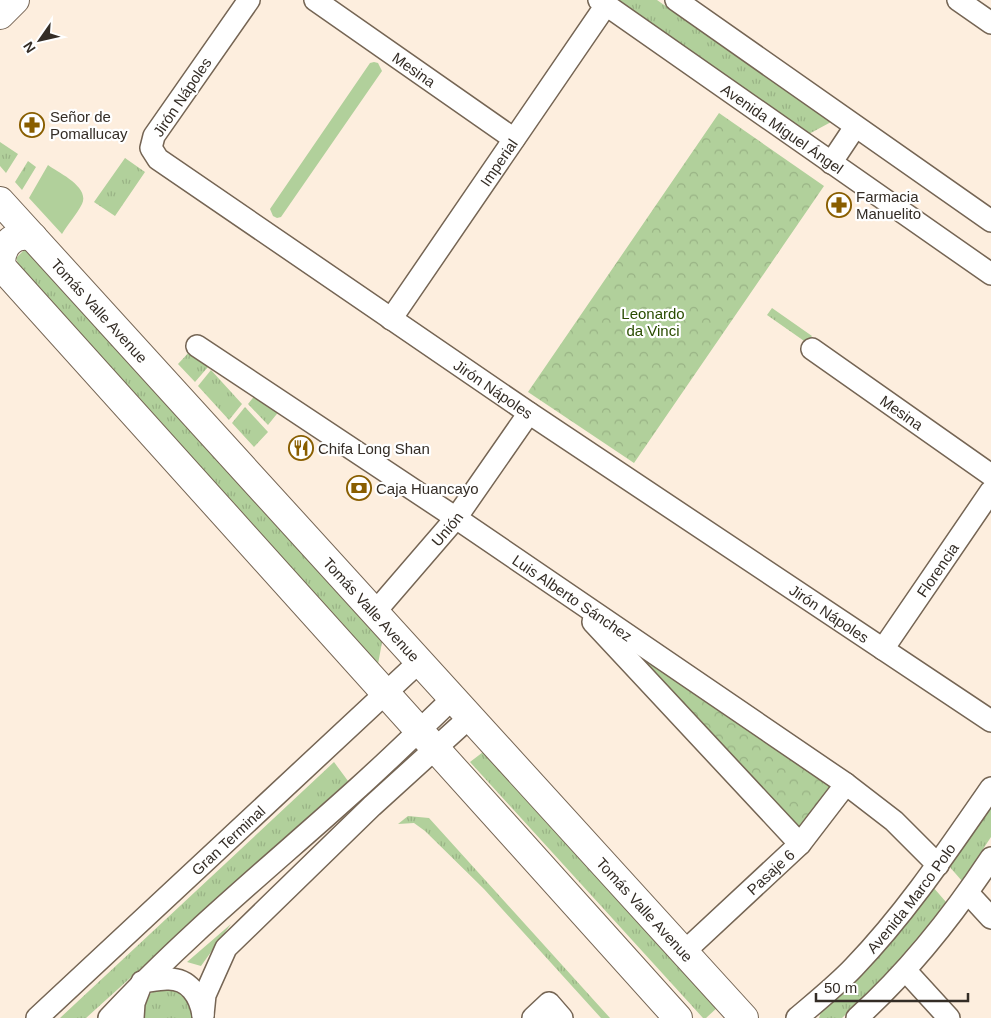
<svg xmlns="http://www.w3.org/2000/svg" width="991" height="1018" viewBox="0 0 991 1018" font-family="Helvetica,sans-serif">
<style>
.grass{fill:url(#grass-tufts)}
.park{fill:url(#park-crowns)}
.garden{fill:#b1d09b}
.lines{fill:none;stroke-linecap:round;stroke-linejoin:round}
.minor-casing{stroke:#756554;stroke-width:24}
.major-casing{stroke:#756554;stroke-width:30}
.minor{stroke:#fff;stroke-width:21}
.major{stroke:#fff;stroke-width:28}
.labels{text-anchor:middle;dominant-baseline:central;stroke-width:4.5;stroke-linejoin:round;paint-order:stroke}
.street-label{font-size:15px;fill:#342d26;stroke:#fff}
.poi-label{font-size:15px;fill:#342d26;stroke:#fff;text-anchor:start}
.park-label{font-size:15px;fill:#2a4c00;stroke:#fff}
</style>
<defs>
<pattern id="grass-tufts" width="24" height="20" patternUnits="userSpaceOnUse" patternTransform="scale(1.25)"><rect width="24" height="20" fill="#b1d09b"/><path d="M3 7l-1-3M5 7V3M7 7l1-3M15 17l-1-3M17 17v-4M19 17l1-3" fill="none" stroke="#99b385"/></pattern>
<pattern id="park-crowns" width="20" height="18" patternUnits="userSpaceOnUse" patternTransform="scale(1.25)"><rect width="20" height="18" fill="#b1d09b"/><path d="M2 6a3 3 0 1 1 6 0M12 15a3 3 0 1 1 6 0" fill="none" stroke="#99b385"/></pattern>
</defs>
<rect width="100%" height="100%" fill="#fdeede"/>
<!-- grass -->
<path class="grass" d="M616,0h41l174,122 -24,13z
M0,142l18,12 -12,19 -6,-7z
M125,158l20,14 -30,44 -21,-14z
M28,161l8,6 -14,23 -7,-8z
M25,249l358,388 -5,27 -358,-395 -4,-11z
M772,308l40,28 -5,7 -40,-28z
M192,349l16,18 -13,15 -17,-18z
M211,370l31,34 -13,16 -31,-34z
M256,394l24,16 -12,15 -20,-21z
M245,407l23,25 -14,15 -22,-24z
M487,749l232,257 -13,12h-3l-233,-256z
M334,762l14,19 -262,237h-26z
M991,802v35l-29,44 -14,-16z
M408,816l21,2 181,200h-9l-117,-129 -59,-58 -11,-8 -16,1z
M933,887l13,15 -32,42 -28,32 -44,42h-23l2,-6 40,-38z
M231,924l-30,42 -14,-4z
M173,988l15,9 6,21h-53c5,-25 7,-28 32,-30z"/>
<!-- park -->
<path class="park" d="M719,113l105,73 -190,277 -106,-71z
M607,628l225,157 -31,46z"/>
<!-- garden -->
<path class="garden" d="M374,62l4,1 4,8 -101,146 -4,1 -4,-2 -3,-7 100,-146z
M48,165c11,8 42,22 34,39 -5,10 -14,20 -20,30l-33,-36z"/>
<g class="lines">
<defs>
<g id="minor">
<path id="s1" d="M249,0l-95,136 -3,12 7,11 371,254 462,308"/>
<path id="s2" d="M315,0l199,139"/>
<path id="s3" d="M599,0l392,274"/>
<path d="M676,0l315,221"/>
<path d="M958,0l33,23"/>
<path d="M831,163l24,-36"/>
<path id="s4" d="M391,319l215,-314"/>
<path id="s5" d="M197,346l259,172 390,266 48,37 44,44"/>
<path id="s6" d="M812,349l179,126"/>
<path id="s7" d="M375,612l81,-94 73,-105"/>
<path d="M593,622l207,222"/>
<path id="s8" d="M883,649l108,-158"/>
<path d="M968,893l23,25"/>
<path id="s9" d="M684,952l116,-108 46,-60"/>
<path d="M906,971l43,47"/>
<path d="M203,1015l2,-20 21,-47 146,-142 98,-89"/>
<path id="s10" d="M37,1018l383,-357"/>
<path d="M109,1018c77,-83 166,-155 250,-231 32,-29 63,-59 94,-89"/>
<path d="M133,1018l1,-15 8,-21c8,-1 17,-3 25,-3 22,-1 33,17 36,36"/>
<path d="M533,1018l16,-15 13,15"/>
<path id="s11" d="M797,1018c20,-17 40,-33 57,-51 52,-54 94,-117 137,-179"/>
<path d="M857,1018c52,-47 95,-101 134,-160"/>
</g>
<g id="major">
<path d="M0,15l15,-15"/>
<path id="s12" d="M0,201l744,817"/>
<path d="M0,265l678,753"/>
<path d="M1,266c-1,-19 12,-35 32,-29"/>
</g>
</defs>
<!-- minor casing -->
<use href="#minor" class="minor-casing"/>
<!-- major casing -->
<use href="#major" class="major-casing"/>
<!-- minor -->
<use href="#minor" class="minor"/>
<!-- major -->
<use href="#major" class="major"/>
</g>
<!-- icons -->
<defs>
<symbol id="pharmacy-ring" viewBox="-11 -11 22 22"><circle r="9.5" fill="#fff" stroke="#895e00" stroke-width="1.5"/><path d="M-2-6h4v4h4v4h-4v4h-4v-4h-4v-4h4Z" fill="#895e00"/></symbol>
<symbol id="restaurant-ring" viewBox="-11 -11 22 22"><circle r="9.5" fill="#fff" stroke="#895e00" stroke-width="1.5"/><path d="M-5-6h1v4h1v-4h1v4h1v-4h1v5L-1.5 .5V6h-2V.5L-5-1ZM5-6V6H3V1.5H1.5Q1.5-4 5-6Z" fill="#895e00"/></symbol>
<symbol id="bank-ring" viewBox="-11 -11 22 22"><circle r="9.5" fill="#fff" stroke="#895e00" stroke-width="1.5"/><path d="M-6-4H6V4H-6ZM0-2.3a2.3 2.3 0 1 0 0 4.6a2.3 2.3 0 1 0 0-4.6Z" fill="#895e00"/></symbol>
</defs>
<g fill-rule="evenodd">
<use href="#pharmacy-ring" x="18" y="111" width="28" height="28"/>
<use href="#pharmacy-ring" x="825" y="191" width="28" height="28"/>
<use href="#restaurant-ring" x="287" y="434" width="28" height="28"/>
<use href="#bank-ring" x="345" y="474" width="28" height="28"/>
</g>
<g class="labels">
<!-- street labels -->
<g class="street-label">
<text stroke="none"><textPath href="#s2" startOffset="121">Mesina</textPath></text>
<text transform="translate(182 97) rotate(-56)">Jirón Nápoles</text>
<text stroke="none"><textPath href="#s3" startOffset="224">Avenida Miguel Ángel</textPath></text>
<text stroke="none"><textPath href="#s4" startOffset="190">Imperial</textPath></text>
<text stroke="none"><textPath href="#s12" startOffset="148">Tomás Valle Avenue</textPath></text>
<text stroke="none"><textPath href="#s1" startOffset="598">Jirón Nápoles</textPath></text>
<text stroke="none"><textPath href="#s6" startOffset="110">Mesina</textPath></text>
<text stroke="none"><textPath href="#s7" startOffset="110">Unión</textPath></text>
<text stroke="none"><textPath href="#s8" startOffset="96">Florencia</textPath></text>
<text stroke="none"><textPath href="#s5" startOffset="452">Luis Alberto Sánchez</textPath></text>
<text stroke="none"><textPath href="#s12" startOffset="552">Tomás Valle Avenue</textPath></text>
<text stroke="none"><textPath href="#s1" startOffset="1002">Jirón Nápoles</textPath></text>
<text stroke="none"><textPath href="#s10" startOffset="261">Gran Terminal</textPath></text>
<text stroke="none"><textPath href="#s9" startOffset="118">Pasaje 6</textPath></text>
<text stroke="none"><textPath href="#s11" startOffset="166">Avenida Marco Polo</textPath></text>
<text stroke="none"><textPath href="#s12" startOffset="958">Tomás Valle Avenue</textPath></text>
</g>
<!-- poi labels -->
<g class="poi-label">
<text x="50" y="116">Señor de<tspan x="50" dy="17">Pomallucay</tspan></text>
<text x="856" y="196">Farmacia<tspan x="856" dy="17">Manuelito</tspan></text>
<text x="318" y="448">Chifa Long Shan</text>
<text x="376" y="488">Caja Huancayo</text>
</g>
<!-- park labels -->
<g class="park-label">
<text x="653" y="313">Leonardo<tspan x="653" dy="17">da Vinci</tspan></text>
</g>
</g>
<!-- north arrow -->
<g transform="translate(40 40) rotate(236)" stroke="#ffffff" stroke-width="4" paint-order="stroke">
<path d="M0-4L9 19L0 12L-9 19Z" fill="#342d26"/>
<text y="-8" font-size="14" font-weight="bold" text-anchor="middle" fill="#342d26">N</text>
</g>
<!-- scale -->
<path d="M816 993v8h152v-8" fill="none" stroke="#342d26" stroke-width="2.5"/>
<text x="824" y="993" font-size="15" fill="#342d26" stroke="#ffffff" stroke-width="4" paint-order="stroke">50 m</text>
</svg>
